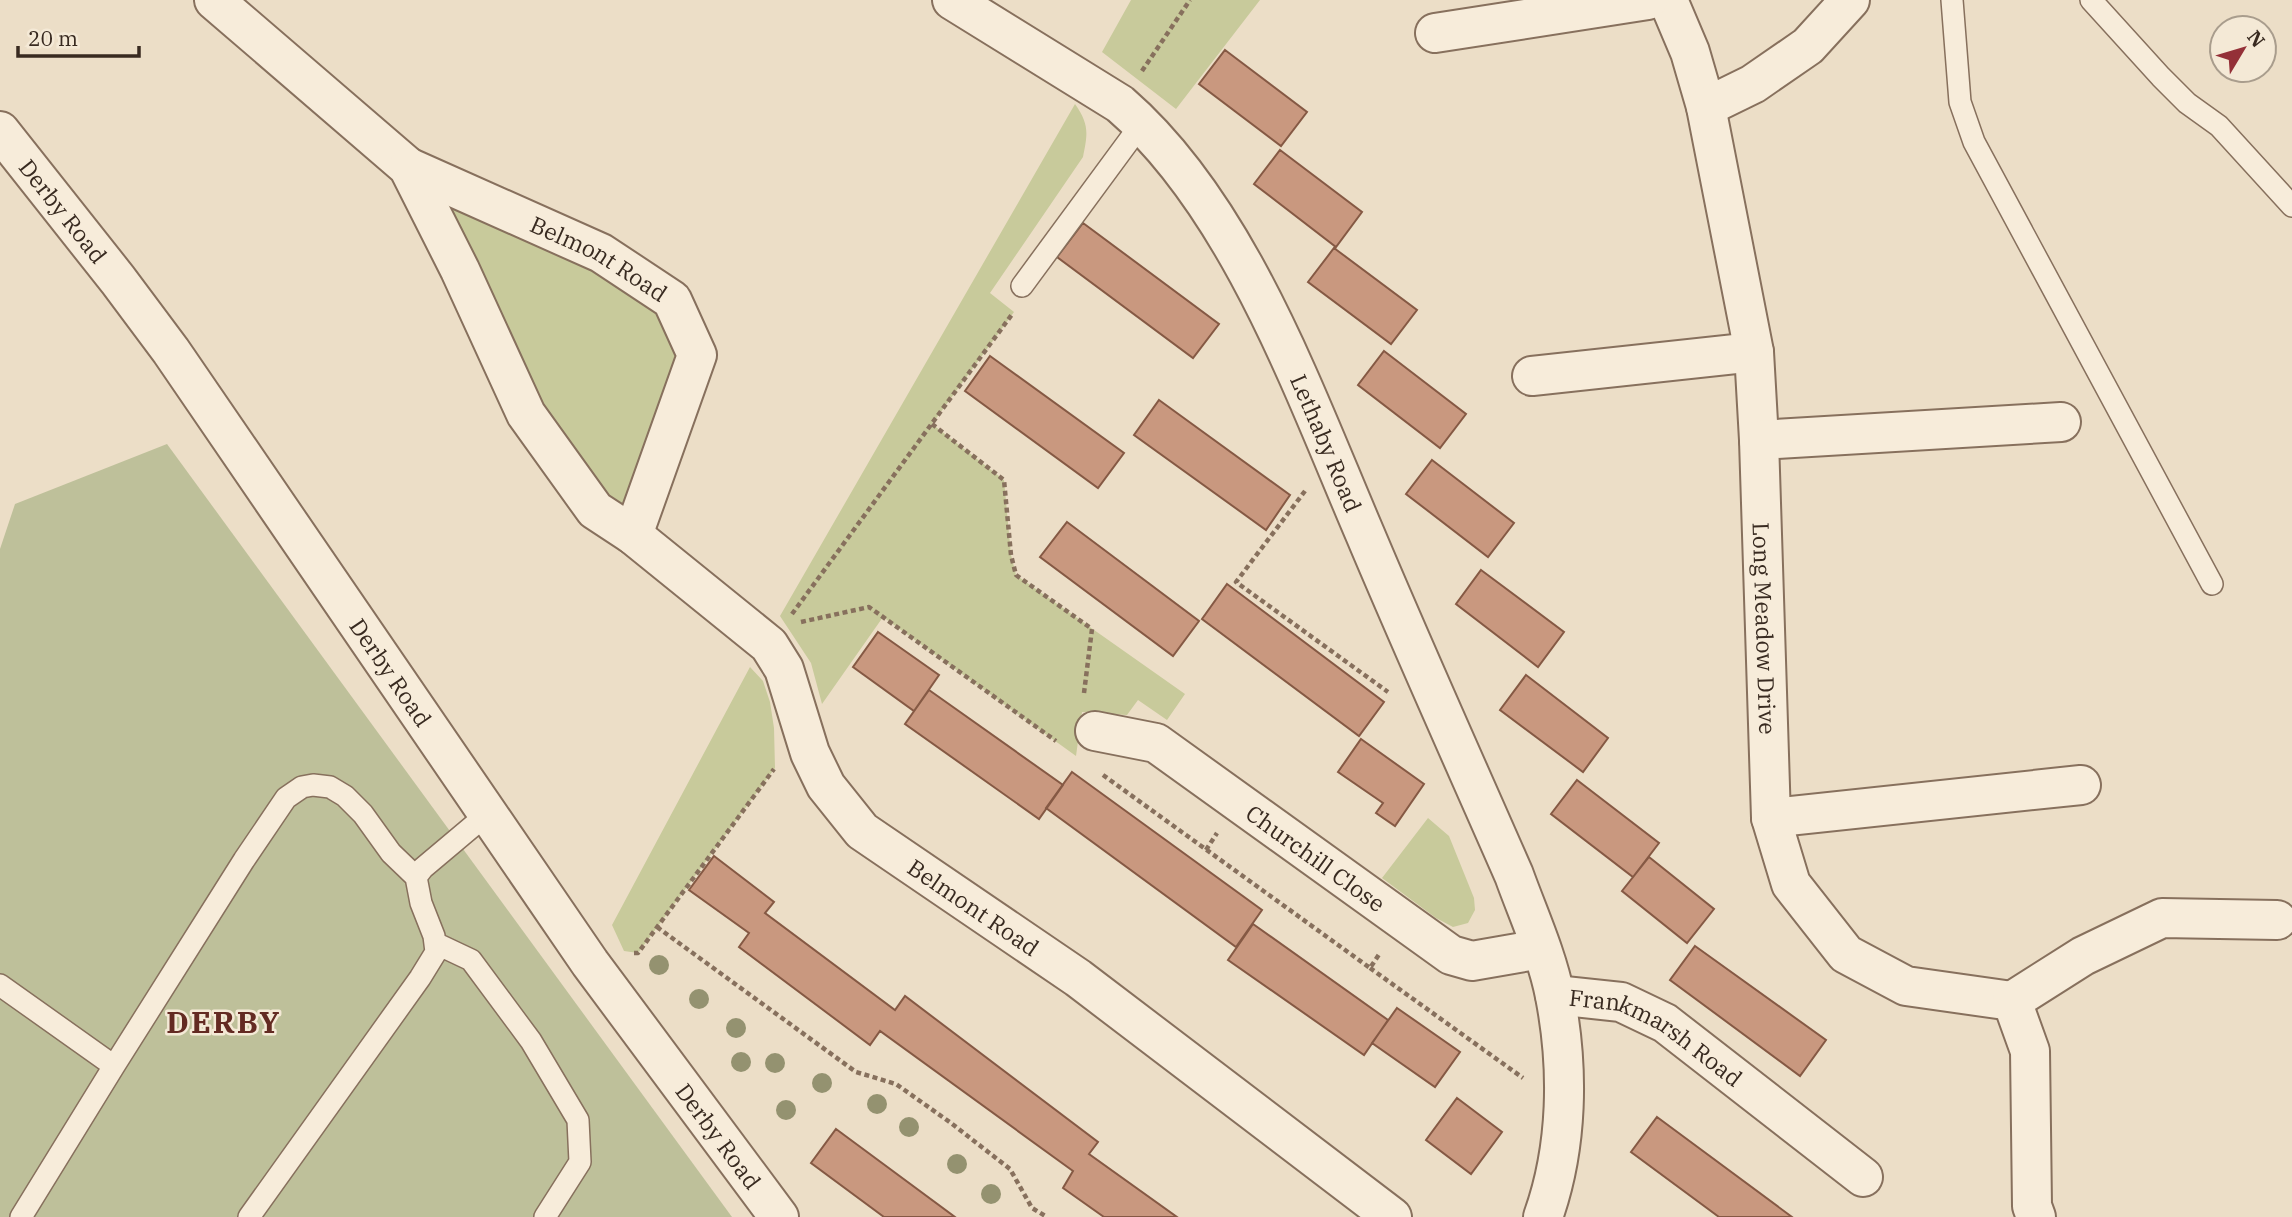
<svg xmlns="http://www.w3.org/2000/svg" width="2292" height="1217" viewBox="0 0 2292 1217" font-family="'IBM Plex Serif',serif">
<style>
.green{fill:#c8ca9b}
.cemetery{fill:#bec09a}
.building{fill:#c9987f;stroke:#855944;stroke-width:2}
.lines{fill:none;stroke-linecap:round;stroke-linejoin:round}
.lane-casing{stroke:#87705d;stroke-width:24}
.street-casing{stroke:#87705d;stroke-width:42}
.path{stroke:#87705d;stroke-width:4.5;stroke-dasharray:5 3.5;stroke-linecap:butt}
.lane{stroke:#f7ecda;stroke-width:21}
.street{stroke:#f7ecda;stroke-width:38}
.tree{fill:#949270}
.labels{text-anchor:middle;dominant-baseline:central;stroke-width:5;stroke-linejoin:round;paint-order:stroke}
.street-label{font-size:23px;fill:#382a20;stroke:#f4e9d6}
.district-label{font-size:30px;font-weight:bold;letter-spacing:2px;fill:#632a22;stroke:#f4e9d6}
</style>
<rect width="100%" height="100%" fill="#ecdec7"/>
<!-- green -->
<path class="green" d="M1131,0h129l-84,109 -74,-57z
M1075,104c14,20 13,29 8,53l-93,136 24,19 -82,112 72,56 7,75 5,20 169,119 -18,26 -29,-20 -11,15 -45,-3 -6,44 -193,-139 -61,87 -11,-41 -31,-47z
M410,169l191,85 95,100 -64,180 -36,-25z
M750,667l13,14 7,21 4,26 1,40 -137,185 -14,-2 -12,-26z
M1428,818l21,18 25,62 1,12 -7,13 -15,4 -17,-9 -54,-40z"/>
<!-- cemetery -->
<path class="cemetery" d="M167,444l565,773h-732v-668l15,-45z"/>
<!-- building -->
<path class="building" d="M1225,50l82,62 -26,34 -82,-62z
M1280,150l82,62 -26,35 -82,-63z
M1083,223l136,101 -26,34 -136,-101z
M1334,248l83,62 -26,34 -83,-62z
M1384,351l82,63 -26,34 -82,-63z
M990,356l134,97 -26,35 -133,-97z
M1159,400l131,95 -24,35 -132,-95z
M1432,460l82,63 -26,34 -82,-63z
M1067,522l132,99 -26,35 -133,-99z
M1481,570l83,62 -26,35 -82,-63z
M1227,584l157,118 -25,34 -157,-117z
M878,632l61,43 -25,36 -61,-44z
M1526,675l82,63 -25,34 -83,-62z
M929,690l134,95 -24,34 -134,-95z
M1361,739l63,45 -29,42 -19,-13 7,-10 -45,-31z
M1072,772l190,138 -26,37 -190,-139z
M1577,780l82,63 -26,34 -82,-63z
M714,856l60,46 -9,11 130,97 10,-14 193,146 -9,12 88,63h-73l-41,-29 10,-17 -193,-140 -10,14 -131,-98 10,-14 -60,-43z
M1649,857l65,52 -27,34 -65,-52z
M1253,924l135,96 -24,35 -136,-95z
M1695,946l131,94 -26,36 -130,-96z
M1397,1008l63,44 -25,35 -63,-44z
M1457,1098l45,34 -31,42 -45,-34z
M1657,1117l135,100h-73l-88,-65z
M836,1129l119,88h-71l-73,-54z"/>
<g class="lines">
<defs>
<path id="lane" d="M1952,0l8,102 14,40 238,442
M2091,0l70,77 26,26 32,23 73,80
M1022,286l120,-163
M435,943l36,17 60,81 47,79 2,42 -35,55
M0,985l114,81
M21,1217l93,-151 130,-206 42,-62 16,-11 11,-2 17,2 15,9 18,18 28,39 25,24
M249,1217l171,-239 16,-26 -2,-16 -13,-33 -5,-26 7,-9 63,-53"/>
<g id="street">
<path id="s1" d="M214,0l194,167 52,103 66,144 69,96 38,25 136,110 15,24 26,84 16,33 36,45 216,147 314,239"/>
<path id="s2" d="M952,0l168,104c119,103 184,288 245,430 48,114 99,227 149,341 14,39 33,80 41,121 14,72 13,151 -12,221"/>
<path id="s3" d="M1668,0l22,52 16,55 48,245 5,88 12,378 20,66 55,70 60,32 106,15 18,50 2,155 4,11"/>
<path d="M1435,33l213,-33"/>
<path d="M1706,107l47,-23 55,-38 42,-46"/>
<path id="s4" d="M0,131l118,149 53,71 419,612 189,254"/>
<path id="s5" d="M408,167l193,86 71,47 25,55 -64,180"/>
<path d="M1532,376l222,-24"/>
<path d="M1759,440l302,-18"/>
<path id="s6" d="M1095,731l61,12 295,212 21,6 69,-12"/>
<path d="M1771,818l310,-33"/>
<path id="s7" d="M1555,995l66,7 44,21 198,154"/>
<path d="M2012,1001l71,-45 79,-38 115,2"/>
</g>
</defs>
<!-- lane casing -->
<use href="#lane" class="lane-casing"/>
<!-- street casing -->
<use href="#street" class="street-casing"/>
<!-- path -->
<path class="path" d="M1142,71l48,-71
M932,424l72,56 7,75 5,20 76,54 -8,64
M1305,491l-69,91 152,110
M792,614l221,-301
M801,622l68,-15 187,134
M1103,775l267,193 10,-15
M1206,850l11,-17
M657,927l199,145 40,12 55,39 59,46 22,39 15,9
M634,953h4l136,-184
M1370,968l153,110"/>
<!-- lane -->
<use href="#lane" class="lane"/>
<!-- street -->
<use href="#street" class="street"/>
</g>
<!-- trees -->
<g class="tree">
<circle cx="659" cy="965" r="10"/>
<circle cx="699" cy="999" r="10"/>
<circle cx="736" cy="1028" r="10"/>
<circle cx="741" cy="1062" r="10"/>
<circle cx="775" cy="1063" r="10"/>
<circle cx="822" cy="1083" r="10"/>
<circle cx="877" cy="1104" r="10"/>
<circle cx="786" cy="1110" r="10"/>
<circle cx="909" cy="1127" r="10"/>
<circle cx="957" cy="1164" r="10"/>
<circle cx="991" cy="1194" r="10"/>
</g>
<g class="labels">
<!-- street labels -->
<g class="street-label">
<text stroke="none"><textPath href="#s4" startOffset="102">Derby Road</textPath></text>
<text stroke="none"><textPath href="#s5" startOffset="212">Belmont Road</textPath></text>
<text stroke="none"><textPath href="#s2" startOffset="598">Lethaby Road</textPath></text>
<text stroke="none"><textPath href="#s3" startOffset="640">Long Meadow Drive</textPath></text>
<text stroke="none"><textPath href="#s4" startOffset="668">Derby Road</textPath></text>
<text stroke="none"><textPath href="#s6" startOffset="259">Churchill Close</textPath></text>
<text stroke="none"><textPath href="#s1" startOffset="1214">Belmont Road</textPath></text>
<text stroke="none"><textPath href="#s7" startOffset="112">Frankmarsh Road</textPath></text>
<text stroke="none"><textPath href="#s4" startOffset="1236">Derby Road</textPath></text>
</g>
<!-- district labels -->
<g class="district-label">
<text x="224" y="1021">DERBY</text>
</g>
</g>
<!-- north arrow -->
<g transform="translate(2243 49) rotate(52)"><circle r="33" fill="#f4e9d6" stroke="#a99d8d" stroke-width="2"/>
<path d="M0-5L12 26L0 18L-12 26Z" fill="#943038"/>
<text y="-10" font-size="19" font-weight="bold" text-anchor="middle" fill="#382a20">N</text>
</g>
<!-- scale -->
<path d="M18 46v10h121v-10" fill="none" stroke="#382a20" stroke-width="3.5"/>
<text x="28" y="46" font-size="21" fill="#382a20" stroke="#f4e9d6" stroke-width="5" paint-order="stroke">20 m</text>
</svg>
